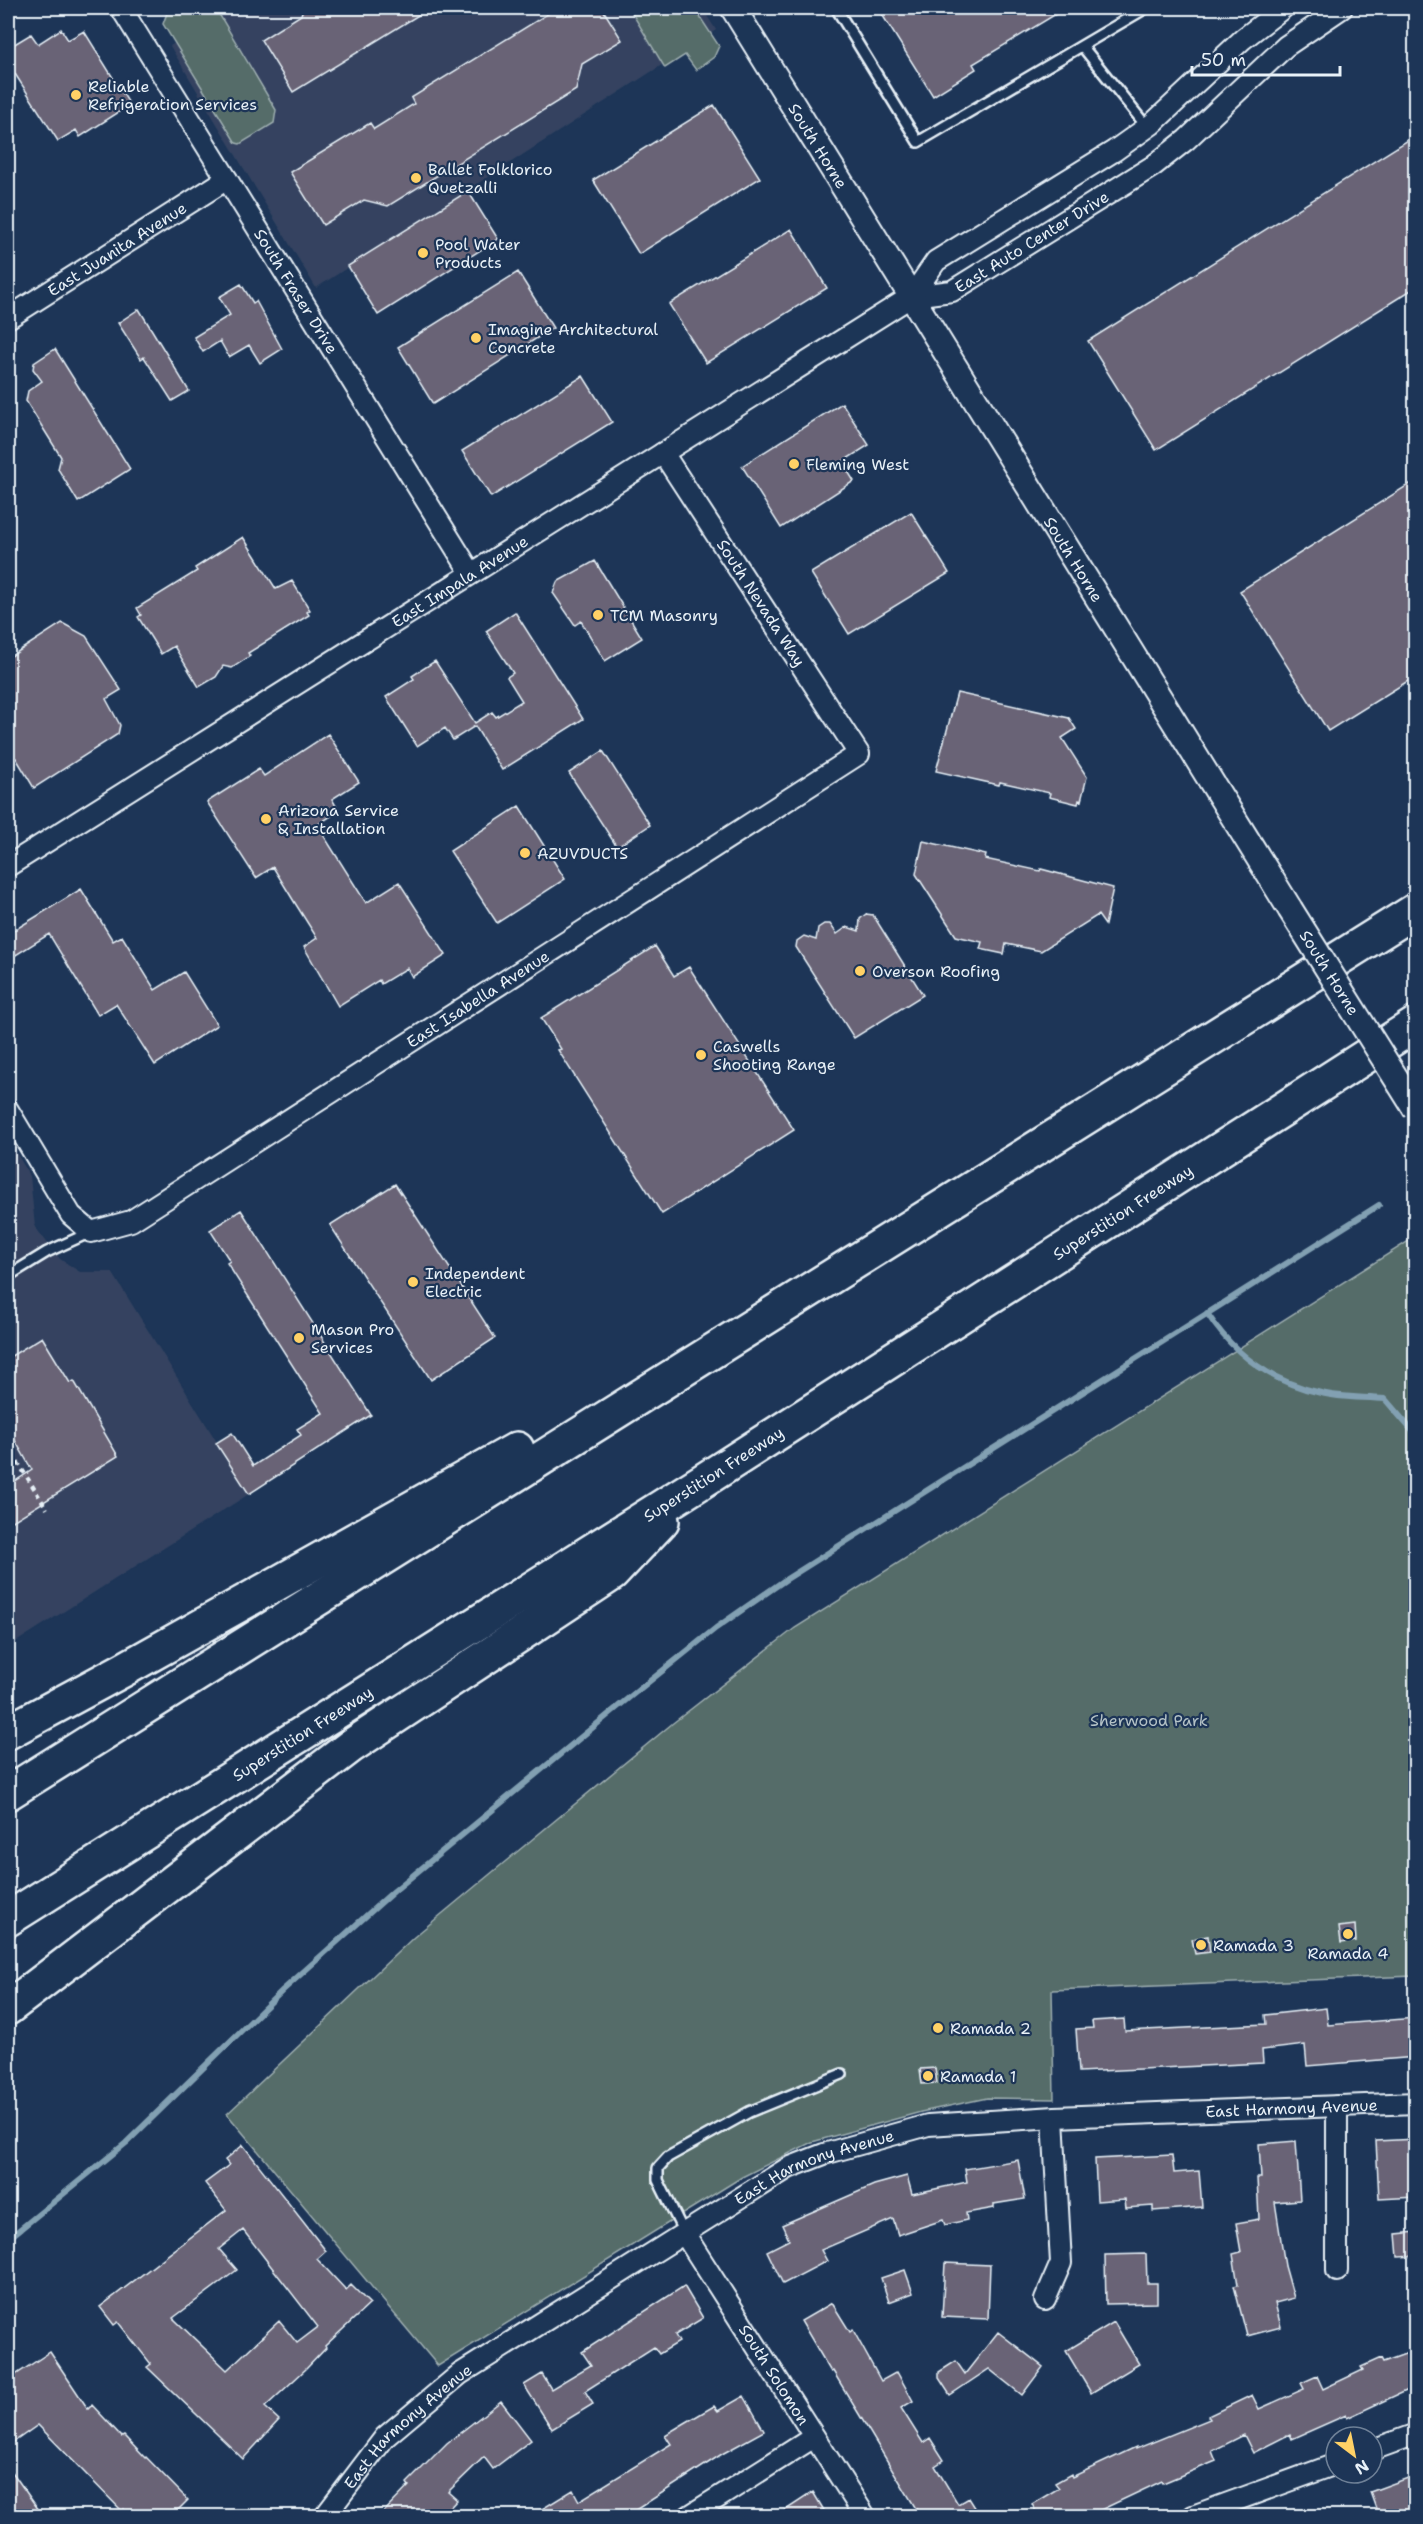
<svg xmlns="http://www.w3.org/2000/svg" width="1423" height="2524" viewBox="0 0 1423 2524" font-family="'Shantell Sans',sans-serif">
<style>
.built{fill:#344360}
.green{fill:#546c69;stroke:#9eaeb0;stroke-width:1.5}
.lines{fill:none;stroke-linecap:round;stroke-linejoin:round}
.stream{stroke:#82a0b2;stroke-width:6}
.building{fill:#696476;stroke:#e8f1f8;stroke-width:1.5;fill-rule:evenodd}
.service-casing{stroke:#e8f1f8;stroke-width:14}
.minor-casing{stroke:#e8f1f8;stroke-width:24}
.tertiary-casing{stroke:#e8f1f8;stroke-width:28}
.motorway-casing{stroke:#e8f1f8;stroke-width:38}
.path{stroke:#e8f1f8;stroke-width:4;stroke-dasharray:4.5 4.5;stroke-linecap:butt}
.service{stroke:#1d3557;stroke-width:9}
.minor{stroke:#1d3557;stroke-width:20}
.tertiary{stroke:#1d3557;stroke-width:24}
.motorway{stroke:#1d3557;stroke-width:33}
.tertiary-bridge-casing{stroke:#e8f1f8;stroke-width:28;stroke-linecap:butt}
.tertiary-bridge{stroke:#1d3557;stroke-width:24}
.poi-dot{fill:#ffd166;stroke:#1d3557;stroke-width:2}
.labels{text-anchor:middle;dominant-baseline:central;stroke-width:4.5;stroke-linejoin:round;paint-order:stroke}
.poi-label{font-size:16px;fill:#e8f1f8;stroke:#1d3557;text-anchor:start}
.street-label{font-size:16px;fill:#e8f1f8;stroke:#1d3557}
.park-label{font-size:16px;fill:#b4c2c6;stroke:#1d3557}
</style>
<rect width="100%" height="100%" fill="#1d3557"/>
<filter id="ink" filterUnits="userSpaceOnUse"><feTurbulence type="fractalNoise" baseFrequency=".0167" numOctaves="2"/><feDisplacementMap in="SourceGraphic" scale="12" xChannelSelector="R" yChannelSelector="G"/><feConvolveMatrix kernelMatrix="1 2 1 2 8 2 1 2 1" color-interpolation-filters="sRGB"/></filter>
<g filter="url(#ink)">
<!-- built -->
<path class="built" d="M231,8h471l14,22 -400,258 -146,-242z
M8,1139l22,37 5,51 25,32 20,13h32l137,222 -241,153z"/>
<!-- green -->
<path class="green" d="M175,8h53l-9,6 57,96 -2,13 -34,21 -4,-1 -73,-119 4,-11z
M629,8h65l25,38 -5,11 -18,13 -11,-15 -20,13z
M1415,1237v739l-363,14 2,109 -67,-1 -66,14 -109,30 -70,35 -304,189 -211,-252 187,-177 259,-214 122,-95z"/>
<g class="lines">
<!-- stream -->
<path class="stream" d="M1207,1313c27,42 64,69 114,80 20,5 43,4 64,6l31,36
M8,2239l118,-96 157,-153 111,-99 237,-195 85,-68 69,-48 594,-375"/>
</g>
<!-- building -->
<path class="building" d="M303,8h127l-137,84 -32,-52 40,-25z
M557,8h45l20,32 -40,24 -6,26 -188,116 -24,-6 -41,25 -33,-53 80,-49 4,6 40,-25 -3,-6z
M878,8h188l-93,56 3,5 -43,27z
M61,29l7,11 16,-9 46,74 -50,32 -4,-7 -18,11 -50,-78v-15l23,-14 7,10z
M714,105l46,73 -121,76 -46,-74z
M1416,135v152l-260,163 -68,-109z
M468,191l30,48 -120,76 -30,-49z
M791,229l36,59 -121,75 -37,-59z
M518,272l35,56 -120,76 -35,-57z
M241,284l12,19 3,-2 26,48 -22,14 -11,-18 -20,12 -9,-16 -17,11 -9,-15 36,-22 -11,-18z
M139,309l50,82 -17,10 -28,-44 -3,2 -23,-36z
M55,349l75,120 -52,33 -20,-33 3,-12 -35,-56 2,-10 14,-10 -9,-12 1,-6z
M583,376l29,46 -121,75 -29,-46z
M842,403l27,42 -27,17 12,19 -73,47 -39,-62z
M1416,480v196l-88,55 -88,-140z
M911,512l38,61 -100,61 -38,-61z
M243,537l33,52 16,-8 18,29 -3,2 2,3 -61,38 2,3 -18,12 -9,-2 -7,11 -17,10 -25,-41 -13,8 -23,-37 3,-2 -4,-7 60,-37 -2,-3z
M595,561l47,77 -37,23 -24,-40 -6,4 -22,-32 4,-11z
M515,612l68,107 -81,51 -27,-44 -22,14 -8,-12 -28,18 -31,-49 28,-18 -2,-3 23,-15 40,62 17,-11 4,5 26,-16 -15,-24 6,-4 -27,-42z
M62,623l24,13 35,54 -15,9 14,26 -2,9 -84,54 -18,-30 -8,-1v-99z
M957,693l112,25 7,11 -14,9 25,39 -6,24 -2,-1 -1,4 -29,-7 1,-4 -50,-11 -1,3 -63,-14z
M328,734l31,48 -27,17 7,12 -22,14 49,78 33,-21 47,73 -34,22 -5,-9 -26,16 -2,-4 -41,26 -34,-59 13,-9 -22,-35 -22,-36 -17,11 -49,-76 52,-33 5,7z
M603,751l47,74 -33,22 -48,-74z
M519,806l46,73 -68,44 -47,-72z
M923,841l63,14 -1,4 55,12 1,-2 72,19 -8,37 -7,-10 -57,36 -35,-7 -2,10 -24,-5 2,-7 -26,-6 -40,-62z
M81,889l32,52 9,-5 33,54 29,-18 33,53 -62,40 -39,-61 -18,11 -49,-81 -41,26v-26z
M866,914l7,1 50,80 -69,43 -58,-91 1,-6 7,-5 12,4 2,-12 6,-4h6l7,10 10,-7 12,4 1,-12z
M655,946l19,30 15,-9 105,163 -132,84 -104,-164 3,-1 -20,-31z
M395,1184l100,154 -64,42 -101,-155z
M241,1210l130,205 -122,79 -33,-51 16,-10 21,33 48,-31 -4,-6 26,-16 -96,-150 3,-2 -20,-31z
M42,1337l28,46 4,-2 44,75 -110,68v-38l24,-16 -24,-42v-70z
M1355,1925l1,16 -15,2 -2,-16z
M1208,1936l2,16 -15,2 -3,-15z
M1326,2008l2,17 88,-7v39l-109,9 -2,-21 -43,5 1,13 -184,9 -3,-43 17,-1 -1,-7 32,-2 1,12 141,-7 -1,-9z
M935,2068l2,15 -15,1 -2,-15z
M1416,2139v58l-37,2 -3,-58z
M1296,2141l4,59 -25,2 10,64 9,32 -19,5 6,24 -34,9 -13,-50 4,-1 -5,-31 8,-2 -5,-29 23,-4 -2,-41h4l-2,-34z
M243,2145l83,106 -9,8 29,31 5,-5 19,19 -45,42 1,2 -20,21 -41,38 14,13 -36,39 -96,-92 4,-3 -33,-42 -4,3 -14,-18 126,-97 -21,-27 24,-18 -4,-5zM243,2230l75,97 -21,16 -18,-22 -52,49 -54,-52 64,-48 -18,-21z
M1172,2155l2,18 25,-2 3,36 -49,4v-5l-27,2 -1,-9 -28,2 -2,-42z
M1018,2160l7,39 -31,5v4l-28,5 1,7 -22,5 -2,-5 -45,15 -5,-16 -72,31 6,11 -44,23 -16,-33 22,-11 -7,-15 92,-40 33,-9 5,18 55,-12 -2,-13z
M1416,2232v24l-18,1 -2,-23z
M1146,2254l1,29h10v20l-51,1 -1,-49z
M945,2263l45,2 -2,54 -46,-2z
M905,2270l8,23 -24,9 -8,-24z
M684,2286l19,32 -28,17 4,7 -20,12 -5,-7 -69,44 8,13 -41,25 -28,-44 18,-11 9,15 40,-24 -9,-13z
M832,2303l18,29 3,-2 28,51 16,-9 16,29 -12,7 22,35 7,-5 14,22 -9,6 23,38 10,-6 12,19h-59l-88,-146 -2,1 -30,-51z
M1114,2322l25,42 -48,29 -25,-42z
M998,2332l45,35 -21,28 -33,-26 -39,26 -11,-17v-6l17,-11 9,13z
M1416,2350v36l-69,32 -1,-3 -54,24 -2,-5 -37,19 -9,-18 -32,16 4,10 -53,22 -1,-2 -76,36h-47l-7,-13 27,-16 -4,-5 16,-9 1,3 64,-30v2l74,-30 -2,-3 44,-21 7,14 45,-20 -3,-6 16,-7 6,13 40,-19 -2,-3 20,-9 2,4z
M50,2352l38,57 4,-4 30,32 2,-1 21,22 1,-1 42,43 -17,17h-40l-7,-8 -2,2 -84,-86 -30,21v-66z
M744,2396l20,35 -42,23 -97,63h-96l44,-27 6,11 92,-57 -6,-9 20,-12 29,-17 4,5z
M501,2401l30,39 -38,29 -9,-12 -36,35 9,8 -16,17h-62l30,-31 -2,-3 40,-40z
M8,2466l23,33 13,18h-36z
M1416,2475v42h-37l-9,-25z
M813,2492l15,25h-53z"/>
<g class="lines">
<defs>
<path id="service" d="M836,8l82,134 228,-134
M1082,46l65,81
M8,1276l39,-24 44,-20
M684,2233l-26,-53v-12l10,-11 81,-45 93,-38"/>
<g id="minor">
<path id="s1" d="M121,8l350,565"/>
<path id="s2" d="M912,296l40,-5 201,-125 33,-26 100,-94 56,-38"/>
<path id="s3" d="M8,318l219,-139"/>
<path id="s4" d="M8,866l904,-570 24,-35 178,-110 38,-27 91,-85 40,-31"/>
<path id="s5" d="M8,1110l63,105 20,17 40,-11 728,-467 -196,-301"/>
<path d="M1337,2106v165"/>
<path id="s6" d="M684,2233l181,283"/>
<path d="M1045,2300l16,-37 -8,-145"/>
<path d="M1372,2450l44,-16"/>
<path id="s7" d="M325,2516l60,-79 75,-63 328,-206 36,-14 104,-29 127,-8 361,-14"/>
<path d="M689,2516l125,-79"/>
<path d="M1193,2516l143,-52"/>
</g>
<g id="tertiary">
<path id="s8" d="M733,8l557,901"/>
</g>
<g id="motorway">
<path d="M8,1732l115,-62 394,-221"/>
<path d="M8,1793l1408,-883"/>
<path id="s9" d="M8,1919l693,-437 715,-458"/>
<path d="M8,2008l343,-262 261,-172 50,-53"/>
</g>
</defs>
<!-- service casing -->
<use href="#service" class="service-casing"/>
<!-- minor casing -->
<use href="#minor" class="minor-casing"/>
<!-- tertiary casing -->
<use href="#tertiary" class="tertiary-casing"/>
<!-- motorway casing -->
<use href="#motorway" class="motorway-casing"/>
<!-- path -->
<path class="path" d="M8,1447l39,62"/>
<!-- service -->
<use href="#service" class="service"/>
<!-- minor -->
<use href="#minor" class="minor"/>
<!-- tertiary -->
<use href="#tertiary" class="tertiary"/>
<!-- motorway -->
<use href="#motorway" class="motorway"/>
<defs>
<g id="tertiary-bridge">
<path id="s10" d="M1290,909l126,201"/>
</g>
</defs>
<!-- tertiary-bridge casing -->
<use href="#tertiary-bridge" class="tertiary-bridge-casing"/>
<!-- tertiary-bridge -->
<use href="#tertiary-bridge" class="tertiary-bridge"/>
</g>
</g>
<!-- markers -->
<g class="poi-dot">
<circle cx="76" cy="95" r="6"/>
<circle cx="416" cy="178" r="6"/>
<circle cx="423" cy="253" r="6"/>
<circle cx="476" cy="338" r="6"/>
<circle cx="794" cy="464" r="6"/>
<circle cx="598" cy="615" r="6"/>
<circle cx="266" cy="819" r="6"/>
<circle cx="525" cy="853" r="6"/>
<circle cx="860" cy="971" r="6"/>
<circle cx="701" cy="1055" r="6"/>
<circle cx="413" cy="1282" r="6"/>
<circle cx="299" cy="1338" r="6"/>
<circle cx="1348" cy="1934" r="6"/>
<circle cx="1201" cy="1945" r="6"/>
<circle cx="938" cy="2028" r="6"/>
<circle cx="928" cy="2076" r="6"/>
</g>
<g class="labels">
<!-- poi labels -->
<g class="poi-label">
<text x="88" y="86">Reliable<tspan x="88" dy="18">Refrigeration Services</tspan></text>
<text x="428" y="169">Ballet Folklorico<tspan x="428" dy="18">Quetzalli</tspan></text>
<text x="435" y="244">Pool Water<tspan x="435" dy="18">Products</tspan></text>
<text x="488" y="329">Imagine Architectural<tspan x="488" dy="18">Concrete</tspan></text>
<text x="806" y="464">Fleming West</text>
<text x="610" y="615">TCM Masonry</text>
<text x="278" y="810">Arizona Service<tspan x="278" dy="18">&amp; Installation</tspan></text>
<text x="537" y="853">AZUVDUCTS</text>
<text x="872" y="971">Overson Roofing</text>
<text x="713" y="1046">Caswells<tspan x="713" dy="18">Shooting Range</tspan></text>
<text x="425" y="1273">Independent<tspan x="425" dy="18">Electric</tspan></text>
<text x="311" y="1329">Mason Pro<tspan x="311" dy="18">Services</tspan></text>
<text x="1213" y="1945">Ramada 3</text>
<text x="1348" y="1953" text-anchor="middle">Ramada 4</text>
<text x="950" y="2028">Ramada 2</text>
<text x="940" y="2076">Ramada 1</text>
</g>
<!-- street labels -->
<g class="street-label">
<text stroke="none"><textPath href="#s8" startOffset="162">South Horne</textPath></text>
<text stroke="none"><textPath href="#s2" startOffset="134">East Auto Center Drive</textPath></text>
<text stroke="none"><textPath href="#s3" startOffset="129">East Juanita Avenue</textPath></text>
<text stroke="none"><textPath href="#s1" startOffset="333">South Fraser Drive</textPath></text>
<text stroke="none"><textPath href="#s8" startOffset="648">South Horne</textPath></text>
<text stroke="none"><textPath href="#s4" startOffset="534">East Impala Avenue</textPath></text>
<text transform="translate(761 603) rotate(57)">South Nevada Way</text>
<text stroke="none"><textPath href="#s10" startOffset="75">South Horne</textPath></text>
<text stroke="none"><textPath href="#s5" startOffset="602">East Isabella Avenue</textPath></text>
<text stroke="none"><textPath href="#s9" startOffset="1320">Superstition Freeway</textPath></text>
<text stroke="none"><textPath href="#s9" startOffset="834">Superstition Freeway</textPath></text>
<text stroke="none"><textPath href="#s9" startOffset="348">Superstition Freeway</textPath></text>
<text stroke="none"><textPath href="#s7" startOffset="1095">East Harmony Avenue</textPath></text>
<text stroke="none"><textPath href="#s7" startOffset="609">East Harmony Avenue</textPath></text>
<text stroke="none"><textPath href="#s6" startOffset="168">South Solomon</textPath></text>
<text stroke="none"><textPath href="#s7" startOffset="123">East Harmony Avenue</textPath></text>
</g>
<!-- park labels -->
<g class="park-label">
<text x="1149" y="1720">Sherwood Park</text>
</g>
</g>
<!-- margin -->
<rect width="1423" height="2524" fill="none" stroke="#1d3557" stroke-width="30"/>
<rect x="15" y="15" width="1393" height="2494" fill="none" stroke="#e8f1f8" stroke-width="2" filter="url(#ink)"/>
<!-- north arrow -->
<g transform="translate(1354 2455) rotate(148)"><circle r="28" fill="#1d3557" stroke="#6e8097" stroke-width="1.5"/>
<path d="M0-4.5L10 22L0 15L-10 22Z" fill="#ffd166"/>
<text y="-9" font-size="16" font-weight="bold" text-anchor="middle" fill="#e8f1f8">N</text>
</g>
<!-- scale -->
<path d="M1192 66v9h148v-9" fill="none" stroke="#e8f1f8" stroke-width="3"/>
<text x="1201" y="66" font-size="18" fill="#e8f1f8" stroke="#1d3557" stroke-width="4.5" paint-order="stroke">50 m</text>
</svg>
